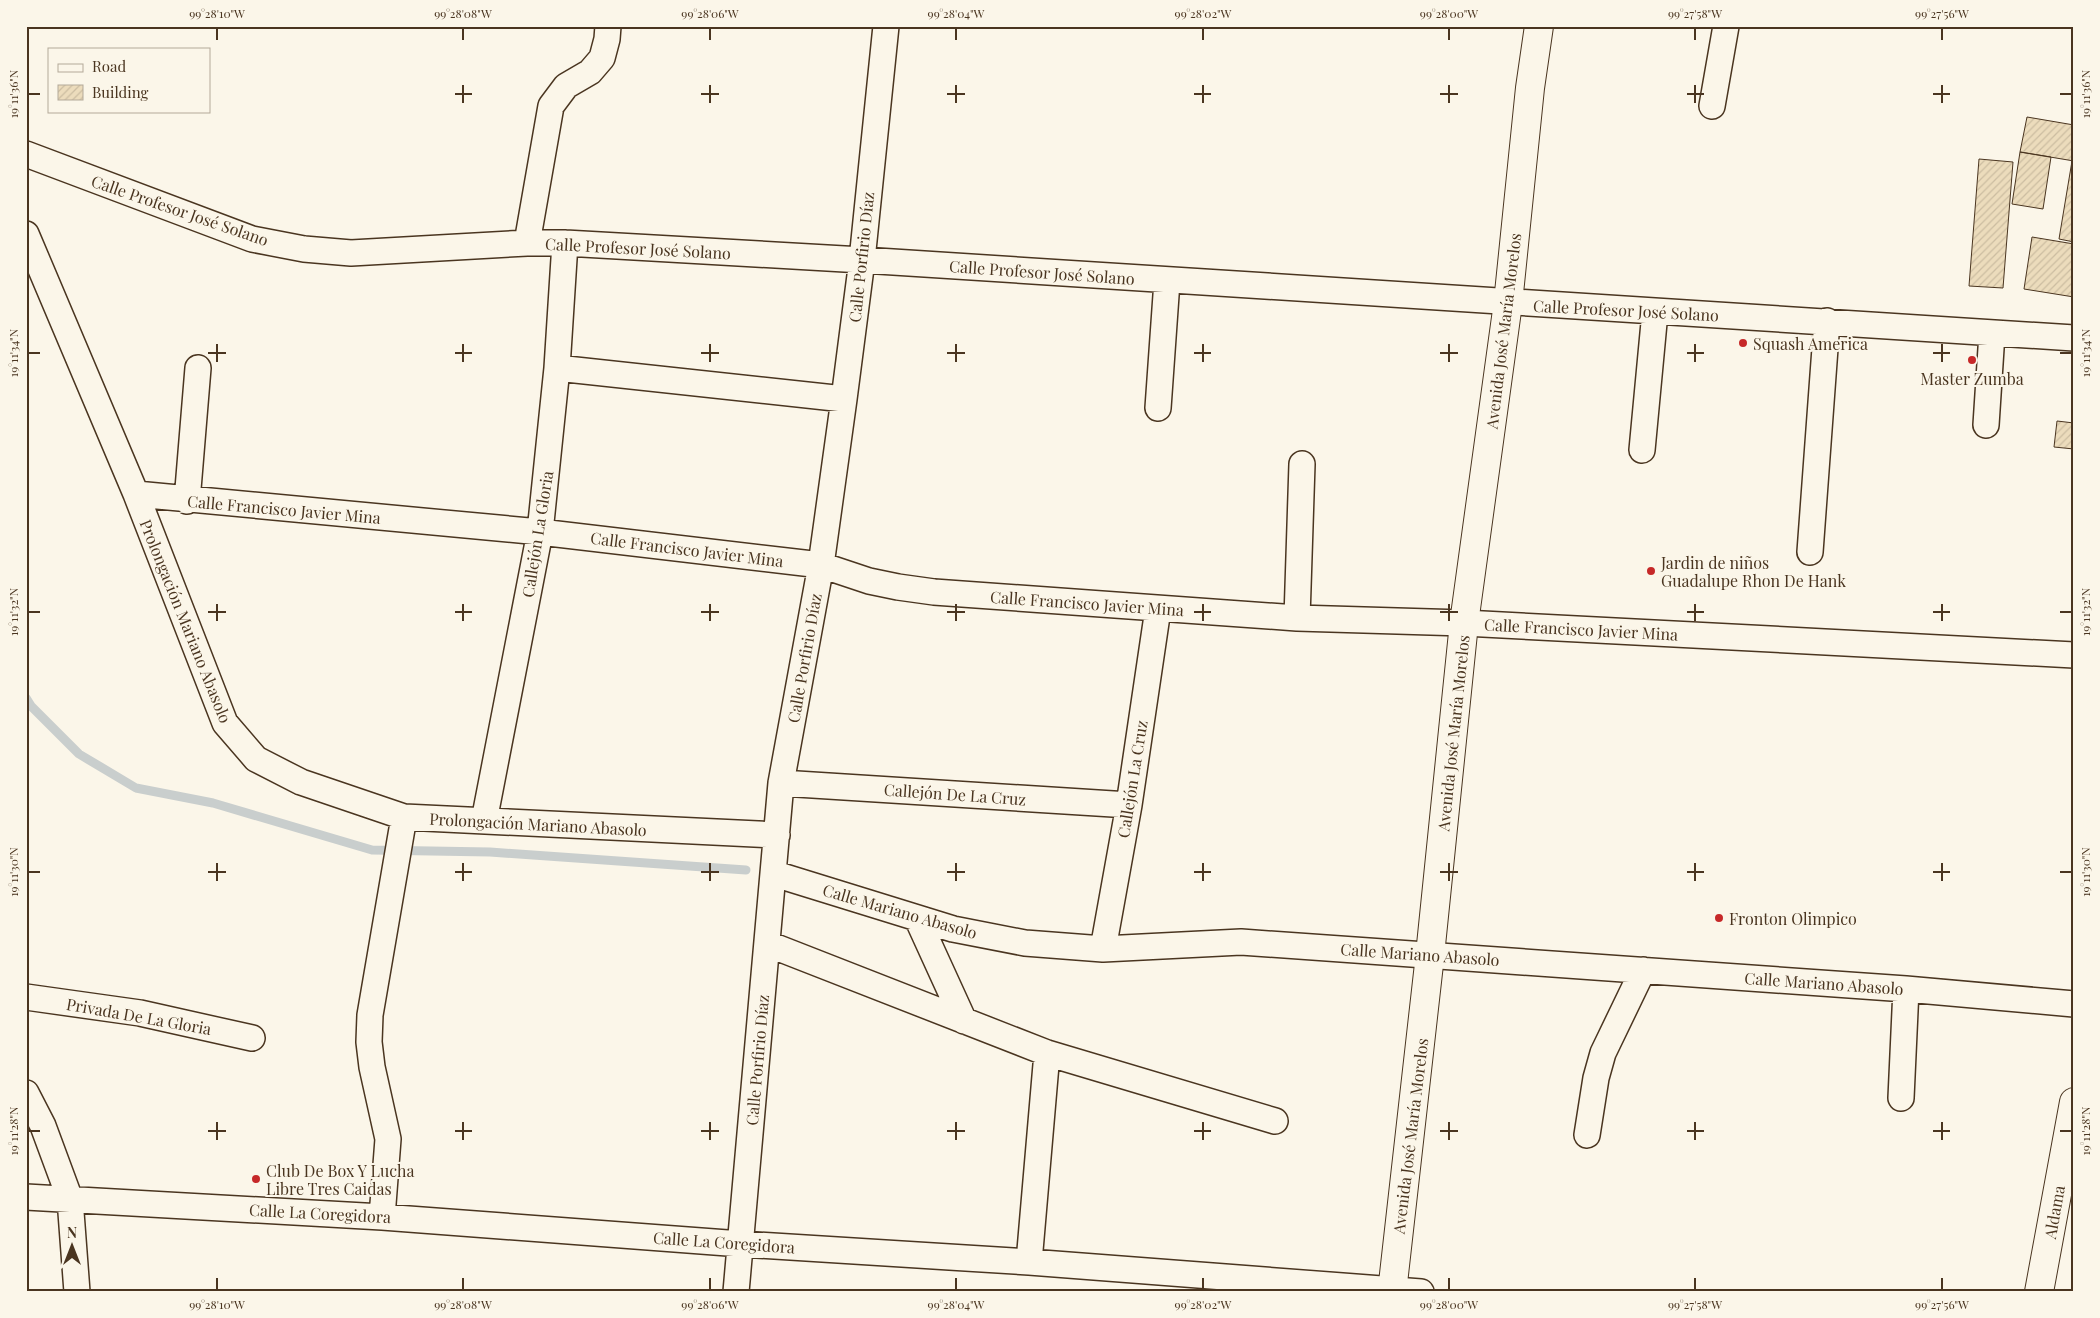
<svg xmlns="http://www.w3.org/2000/svg" width="2100" height="1318" viewBox="0 0 2100 1318" font-family="'Playfair Display',serif">
<style>
.lines{fill:none;stroke-linecap:round;stroke-linejoin:round}
.stream{stroke:#c9cecd;stroke-width:9}
.building{fill:url(#building-hatch);stroke:#4a3520}
.minor-casing{stroke:#4a3520;stroke-width:28}
.secondary-casing{stroke:#4a3520;stroke-width:30}
.minor{stroke:#fbf6e9;stroke-width:25}
.secondary{stroke:#fbf6e9;stroke-width:28}
.ticks{fill:none;stroke:#4a3520;stroke-width:2}
.poi-dot{fill:#c62828;stroke:#fbf6e9;stroke-width:2}
.labels{text-anchor:middle;dominant-baseline:central;stroke-width:4;stroke-linejoin:round;paint-order:stroke}
.street-label{font-size:16px;fill:#4a3520;stroke:#fbf6e9}
.poi-label{font-size:16px;fill:#4a3520;stroke:#fbf6e9;text-anchor:start}
.neatline{fill:none;stroke:#4a3520;stroke-width:2}
.ticks-label{font-size:12px;text-anchor:middle;fill:#4a3520}
</style>
<defs>
<pattern id="building-hatch" width="6" height="6" patternUnits="userSpaceOnUse" patternTransform="scale(1.25)"><rect width="6" height="6" fill="#ecdcbc"/><path d="M-1 1l2-2M0 6l6-6M5 7l2-2" fill="none" stroke="#ccbda1"/></pattern>
</defs>
<rect width="100%" height="100%" fill="#fbf6e9"/>
<g class="lines">
<!-- stream -->
<path class="stream" d="M26,698l5,8 48,48 57,34 77,15 159,47 118,2 256,18"/>
</g>
<!-- building -->
<path class="building" d="M2027,117l47,8v36l-54,-9z
M2020,152l31,5 -8,52 -31,-5z
M1979,159l34,3 -10,126 -34,-2z
M2072,161h2v81l-15,-3z
M2032,237l42,7v53l-50,-8z
M2057,421l17,2v26l-20,-2z"/>
<g class="lines">
<defs>
<path id="minor" d="M1712,106l14,-80
M26,154l226,85 52,10 47,4 176,-10h38l297,17 1212,78
M26,234l110,260 89,229 31,36 45,23 103,35 373,18
M527,243l24,-137 15,-20 24,-14 12,-14 5,-19 1,-13
M557,368l287,31
M1158,408l9,-127
M1986,425l6,-92
M1642,450l13,-138
M136,494l404,38 281,33 48,16 29,6 36,5 363,26 167,5 610,32
M187,501l11,-133
M1810,552l17,-231
M1297,618l5,-154
M781,783l348,22
M484,821l56,-289 17,-164 8,-125
M775,874l178,55 72,14 78,6 138,-7 665,47 168,15
M917,918l47,103
M768,944l279,109 228,68
M1103,949l26,-144 29,-196
M26,997l114,16 112,25
M26,1093l17,33 27,73 7,93
M1901,1098l5,-109
M1587,1135l9,-57 7,-25 40,-83
M26,1197l356,20 359,27 288,18 392,30
M382,1217l6,-78 -16,-72 -3,-25 1,-27 34,-198
M1029,1262l18,-209
M736,1292l45,-509 40,-218 23,-166 18,-139 24,-234"/>
<path id="secondary" d="M1392,1292l38,-337 34,-332 44,-320 22,-215 9,-62
M2039,1292l35,-190"/>
</defs>
<!-- minor casing -->
<use href="#minor" class="minor-casing"/>
<!-- secondary casing -->
<use href="#secondary" class="secondary-casing"/>
<!-- minor -->
<use href="#minor" class="minor"/>
<!-- secondary -->
<use href="#secondary" class="secondary"/>
</g>
<!-- ticks -->
<path class="ticks" d="M217,28v12M463,28v12M710,28v12M956,28v12M1203,28v12M1449,28v12M1695,28v12M1942,28v12M463,85v18M710,85v18M956,85v18M1203,85v18M1449,85v18M1695,85v18M1942,85v18M28,94h12M455,94h17M701,94h18M947,94h18M1194,94h17M1440,94h18M1687,94h17M1933,94h17M2060,94h12M217,344v18M463,344v18M710,344v18M956,344v18M1203,344v18M1449,344v18M1695,344v18M1942,344v18M28,353h12M208,353h18M455,353h17M701,353h18M947,353h18M1194,353h17M1440,353h18M1687,353h17M1933,353h17M2060,353h12M217,604v17M463,604v17M710,604v17M956,604v17M1203,604v17M1449,604v17M1695,604v17M1942,604v17M28,612h12M208,612h18M455,612h17M701,612h18M947,612h18M1194,612h17M1440,612h18M1687,612h17M1933,612h17M2060,612h12M217,863v18M463,863v18M710,863v18M956,863v18M1203,863v18M1449,863v18M1695,863v18M1942,863v18M28,872h12M208,872h18M455,872h17M701,872h18M947,872h18M1194,872h17M1440,872h18M1687,872h17M1933,872h17M2060,872h12M217,1122v18M463,1122v18M710,1122v18M956,1122v18M1203,1122v18M1449,1122v18M1695,1122v18M1942,1122v18M28,1131h12M208,1131h18M455,1131h17M701,1131h18M947,1131h18M1194,1131h17M1440,1131h18M1687,1131h17M1933,1131h17M2060,1131h12M217,1278v12M463,1278v12M710,1278v12M956,1278v12M1203,1278v12M1449,1278v12M1695,1278v12M1942,1278v12"/>
<!-- markers -->
<g class="poi-dot">
<circle cx="1743" cy="343" r="5"/>
<circle cx="1972" cy="360" r="5"/>
<circle cx="1651" cy="571" r="5"/>
<circle cx="1719" cy="918" r="5"/>
<circle cx="256" cy="1179" r="5"/>
</g>
<g class="labels">
<!-- street labels -->
<g class="street-label">
<text transform="translate(180 210) rotate(19)">Calle Profesor José Solano</text>
<text transform="translate(638 248) rotate(3)">Calle Profesor José Solano</text>
<text transform="translate(861 257) rotate(-84)">Calle Porfirio Díaz</text>
<text transform="translate(1042 272) rotate(4)">Calle Profesor José Solano</text>
<text transform="translate(1626 310) rotate(3)">Calle Profesor José Solano</text>
<text transform="translate(1503 331) rotate(-83)">Avenida José María Morelos</text>
<text transform="translate(284 509) rotate(5)">Calle Francisco Javier Mina</text>
<text transform="translate(537 534) rotate(-81)">Callejón La Gloria</text>
<text transform="translate(687 549) rotate(7)">Calle Francisco Javier Mina</text>
<text transform="translate(1087 603) rotate(4)">Calle Francisco Javier Mina</text>
<text transform="translate(186 621) rotate(68)">Prolongación Mariano Abasolo</text>
<text transform="translate(1581 629) rotate(3)">Calle Francisco Javier Mina</text>
<text transform="translate(804 658) rotate(-80)">Calle Porfirio Díaz</text>
<text transform="translate(1453 733) rotate(-84)">Avenida José María Morelos</text>
<text transform="translate(1132 779) rotate(-81)">Callejón La Cruz</text>
<text transform="translate(955 794) rotate(4)">Callejón De La Cruz</text>
<text transform="translate(538 824) rotate(3)">Prolongación Mariano Abasolo</text>
<text transform="translate(900 911) rotate(16)">Calle Mariano Abasolo</text>
<text transform="translate(1420 954) rotate(4)">Calle Mariano Abasolo</text>
<text transform="translate(1824 983) rotate(4)">Calle Mariano Abasolo</text>
<text transform="translate(139 1016) rotate(10)">Privada De La Gloria</text>
<text transform="translate(757 1060) rotate(-85)">Calle Porfirio Díaz</text>
<text transform="translate(1410 1136) rotate(-83)">Avenida José María Morelos</text>
<text transform="translate(2054 1212) rotate(-80)">Aldama</text>
<text transform="translate(320 1213) rotate(3)">Calle La Coregidora</text>
<text transform="translate(724 1242) rotate(4)">Calle La Coregidora</text>
</g>
<!-- poi labels -->
<g class="poi-label">
<text x="1753" y="343">Squash America</text>
<text x="1972" y="378" text-anchor="middle">Master Zumba</text>
<text x="1661" y="562">Jardin de niños<tspan x="1661" dy="18">Guadalupe Rhon De Hank</tspan></text>
<text x="1729" y="918">Fronton Olimpico</text>
<text x="266" y="1170">Club De Box Y Lucha<tspan x="266" dy="18">Libre Tres Caidas</tspan></text>
</g>
</g>
<!-- border -->
<rect width="2100" height="1318" fill="none" stroke="#fbf6e9" stroke-width="55"/>
<!-- legend -->
<rect x="48" y="48" width="162" height="65" fill="#fbf6e9" stroke="#b4a999"/>
<rect x="58" y="64" width="25" height="8" fill="#fbf6e9" stroke="#b4a999"/>
<text x="92" y="72" font-size="15" fill="#4a3520">Road</text>
<rect x="58" y="85" width="25" height="15" fill="url(#building-hatch)" stroke="#b4a999"/>
<text x="92" y="98" font-size="15" fill="#4a3520">Building</text>
<!-- north arrow -->
<g transform="translate(72 1246)" stroke="#fbf6e9" stroke-width="4" paint-order="stroke">
<path d="M0-4L9 19L0 12L-9 19Z" fill="#4a3520"/>
<text y="-8" font-size="14" font-weight="bold" text-anchor="middle" fill="#4a3520">N</text>
</g>
<rect x="28" y="28" width="2044" height="1262" class="neatline"/>
<g class="ticks-label">
<text x="217" y="18">99°28'10"W</text>
<text x="463" y="18">99°28'08"W</text>
<text x="710" y="18">99°28'06"W</text>
<text x="956" y="18">99°28'04"W</text>
<text x="1203" y="18">99°28'02"W</text>
<text x="1449" y="18">99°28'00"W</text>
<text x="1695" y="18">99°27'58"W</text>
<text x="1942" y="18">99°27'56"W</text>
<text transform="translate(14 94) rotate(-90)" y="4">19°11'36"N</text>
<text transform="translate(2086 94) rotate(-90)" y="4">19°11'36"N</text>
<text transform="translate(14 353) rotate(-90)" y="4">19°11'34"N</text>
<text transform="translate(2086 353) rotate(-90)" y="4">19°11'34"N</text>
<text transform="translate(14 612) rotate(-90)" y="4">19°11'32"N</text>
<text transform="translate(2086 612) rotate(-90)" y="4">19°11'32"N</text>
<text transform="translate(14 872) rotate(-90)" y="4">19°11'30"N</text>
<text transform="translate(2086 872) rotate(-90)" y="4">19°11'30"N</text>
<text transform="translate(14 1131) rotate(-90)" y="4">19°11'28"N</text>
<text transform="translate(2086 1131) rotate(-90)" y="4">19°11'28"N</text>
<text x="217" y="1309">99°28'10"W</text>
<text x="463" y="1309">99°28'08"W</text>
<text x="710" y="1309">99°28'06"W</text>
<text x="956" y="1309">99°28'04"W</text>
<text x="1203" y="1309">99°28'02"W</text>
<text x="1449" y="1309">99°28'00"W</text>
<text x="1695" y="1309">99°27'58"W</text>
<text x="1942" y="1309">99°27'56"W</text>
</g>
</svg>
